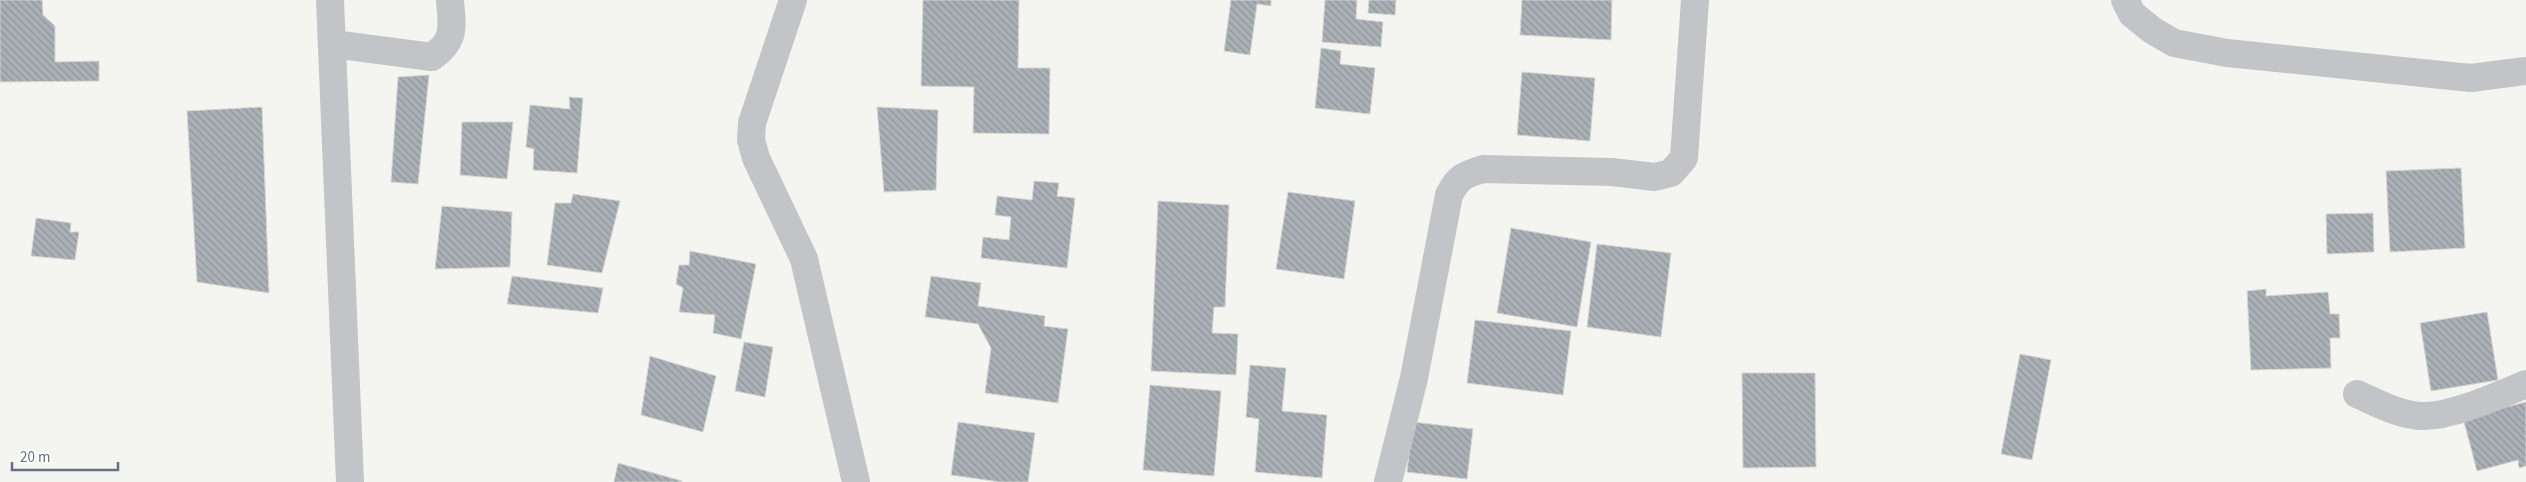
<svg xmlns="http://www.w3.org/2000/svg" width="2526" height="482" viewBox="0 0 2526 482" font-family="'Source Sans 3',sans-serif">
<style>
.building{fill:url(#building-back-hatch);stroke:#d5d5d3}
.lines{fill:none;stroke-linecap:round;stroke-linejoin:round}
.minor{stroke:#c2c4c8;stroke-width:28}
.tertiary{stroke:#c2c4c8;stroke-width:28}
</style>
<defs>
<pattern id="building-back-hatch" width="6" height="6" patternUnits="userSpaceOnUse" patternTransform="scale(1.25)"><rect width="6" height="6" fill="#aab0b6"/><path d="M-1 5l2 2M0 0l6 6M5-1l2 2" fill="none" stroke="#8e9499"/></pattern>
</defs>
<rect width="100%" height="100%" fill="#f4f4f0"/>
<!-- building -->
<path class="building" d="M0,0h42l1,15 12,11v36l44,-1v20l-99,1z
M923,0h96l-1,68h32l-1,66 -76,-1 1,-46 -53,-1z
M1231,0h40v6l-14,-2 -7,51 -26,-4z
M1325,0h32l-1,19 27,3 -2,25 -59,-5z
M1369,0h27l-1,15 -27,-2z
M1522,0h90l-1,40 -91,-5z
M1321,48l20,3 -1,13 35,4 -5,46 -55,-6z
M1522,72l73,6 -5,63 -73,-6z
M429,75l-11,109 -27,-2 7,-105z
M569,97l14,1 -6,75 -44,-3 1,-21 -8,-2 4,-42 40,4z
M262,107l7,186 -72,-11 -10,-171z
M877,107l61,3 -2,80 -52,2z
M462,122h51l-6,57 -47,-4z
M2461,168l4,80 -75,4 -4,-81z
M1034,181l25,2 -2,13 18,2 -8,70 -86,-10 2,-21 26,3 2,-23 -16,-2 2,-19 35,4z
M1288,192l67,9 -11,78 -68,-10z
M573,194l47,7 -18,72 -55,-8 8,-62h16z
M1158,201l71,4 -4,102h-11l-2,26 26,1 -2,41 -85,-4z
M442,206l70,6 -2,55 -75,2z
M2373,213l1,39 -47,2 -1,-40z
M36,218l35,5 -1,9h9l-4,28 -44,-4z
M1511,228l80,14 -14,85 -80,-14z
M1597,244l74,9 -10,84 -74,-10z
M690,251l66,13 -15,75 -28,-6 2,-18 -36,-3 4,-24 -7,-4 3,-19h10z
M512,276l91,12 -5,25 -91,-9z
M931,276l50,7 -3,23 67,10 -1,10 24,3 -10,74 -73,-10 6,-45 -13,-24 -53,-7z
M2266,289v7l62,-4 2,22h9l1,24h-10l1,30 -80,2 -4,-79z
M2487,312l11,68 -67,11 -11,-68z
M1475,320l96,11 -8,64 -96,-12z
M744,342l29,5 -8,50 -30,-6z
M2020,354l31,6 -19,100 -31,-6z
M650,356l66,20 -13,56 -62,-17z
M1250,365l36,3 -4,43 45,4 -5,63 -67,-6 4,-53 -13,-2z
M1742,373h73l1,94 -73,1z
M1150,385l71,6 -7,85 -71,-6z
M2526,402v64l-7,2 -1,-8 -41,11 -14,-53z
M958,422l77,11 -7,49h-28l-49,-7z
M1413,422l60,7 -6,50 -60,-7z
M618,463l64,18v1h-68z"/>
<g class="lines">
<!-- minor -->
<path class="minor" d="M793,0l-41,123 -1,17 5,18 48,101 52,223
M2125,0l7,14 20,16 22,13 53,10 244,25 55,-7
M333,44l99,13c24,-17 20,-29 18,-57
M2357,394c20,9 44,22 66,22 28,1 76,-21 103,-32
M1388,482l26,-104 35,-183c9,-18 15,-20 34,-26l129,3 43,5 16,-4 13,-15 11,-158"/>
<!-- tertiary -->
<path class="tertiary" d="M330,0l20,482"/>
</g>
<!-- scale -->
<path d="M12 462v8h106v-8" fill="none" stroke="#647180" stroke-width="2.5"/>
<text x="20" y="462" font-size="15" fill="#647180" stroke="#ffffff" stroke-width="4" paint-order="stroke">20 m</text>
</svg>
